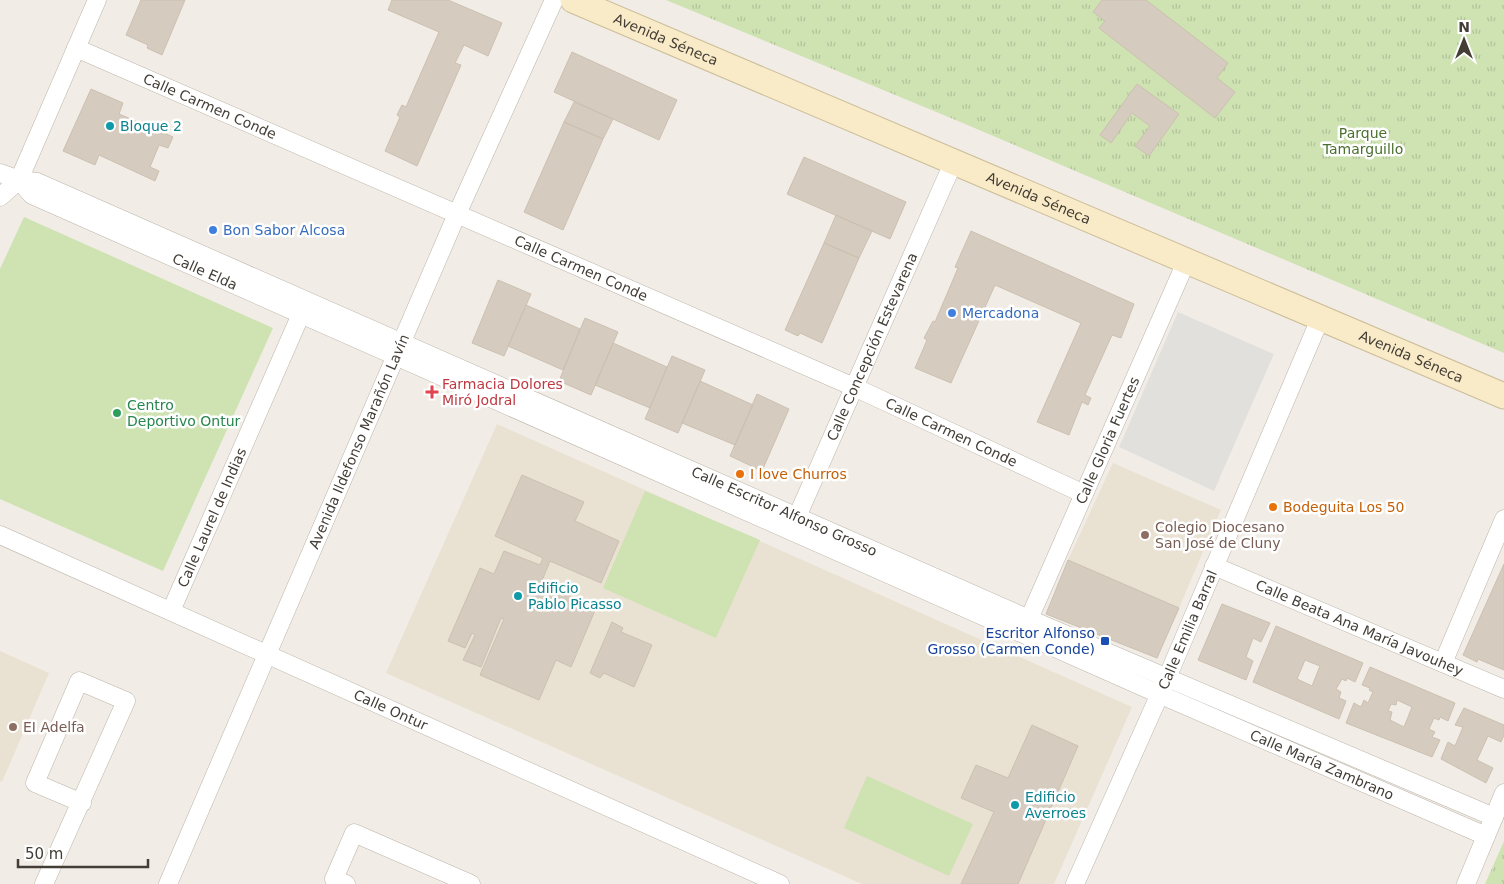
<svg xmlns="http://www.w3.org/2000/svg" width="1504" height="884" viewBox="0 0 1504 884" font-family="'DejaVu Sans',sans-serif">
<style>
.education{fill:#e9e1d1}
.park{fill:url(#park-tufts)}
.pitch{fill:#cee2b2}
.parking{fill:#e2e0dd}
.building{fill:#d5cbbf;stroke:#ccc0b0;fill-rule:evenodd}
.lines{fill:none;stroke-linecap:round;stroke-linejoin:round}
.street-casing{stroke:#bcb4a9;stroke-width:19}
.secondary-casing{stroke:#cdbd99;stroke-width:27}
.street{stroke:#fff;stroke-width:18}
.secondary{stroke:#f9ebc7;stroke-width:25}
.culture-dot{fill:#0f9aa8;stroke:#fff;stroke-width:2}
.shop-dot{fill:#3f7fe0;stroke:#fff;stroke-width:2}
.health-dot{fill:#e0444e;stroke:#fff;stroke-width:2}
.leisure-dot{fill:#2e9e5b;stroke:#fff;stroke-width:2}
.food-dot{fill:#e8710a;stroke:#fff;stroke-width:2}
.education-dot{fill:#8d6e63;stroke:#fff;stroke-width:2}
.transit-dot{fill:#1a4fb4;stroke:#fff;stroke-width:2}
.labels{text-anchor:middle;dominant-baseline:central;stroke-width:5;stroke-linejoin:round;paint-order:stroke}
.street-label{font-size:14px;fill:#433d36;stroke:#fff}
.culture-label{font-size:14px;fill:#0d838f;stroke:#fff;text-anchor:start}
.park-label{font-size:14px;fill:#4a6f2e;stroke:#fff}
.shop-label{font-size:14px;fill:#366cbe;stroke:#fff;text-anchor:start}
.health-label{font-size:14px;fill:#be3a42;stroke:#fff;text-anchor:start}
.leisure-label{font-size:14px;fill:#27864d;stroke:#fff;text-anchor:start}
.food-label{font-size:14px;fill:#c56008;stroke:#fff;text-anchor:start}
.education-label{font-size:14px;fill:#785e54;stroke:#fff;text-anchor:start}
.transit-label{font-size:14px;fill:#164399;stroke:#fff;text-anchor:end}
</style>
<defs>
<pattern id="park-tufts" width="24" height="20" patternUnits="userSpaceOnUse" patternTransform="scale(1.25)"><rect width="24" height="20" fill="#cee2b2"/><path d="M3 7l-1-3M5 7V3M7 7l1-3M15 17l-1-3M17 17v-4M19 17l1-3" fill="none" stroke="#b2c39a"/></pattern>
</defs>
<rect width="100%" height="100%" fill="#f1ede6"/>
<!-- education -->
<path class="education" d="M497,424l635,283 -78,177h-192l-476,-211z
M1113,463l108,47 -42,98 -111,-48z
M0,651l49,22 -47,109 -2,-1z"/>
<!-- park -->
<path class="park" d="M666,0h838v353l-546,-232z
M1504,841v43h-19z"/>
<!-- pitch -->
<path class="pitch" d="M24,217l249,111 -110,243 -163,-72v-230z
M645,491l115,49 -44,98 -113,-50z
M867,776l106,48 -24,52 -105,-48z"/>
<!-- parking -->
<path class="parking" d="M1178,312l96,42 -60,137 -95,-44z"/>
<!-- building -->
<path class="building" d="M141,0h44l-23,55 -15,-7 1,-3 -22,-10z
M392,0h56l54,23 -14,33 -24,-11 -9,18 6,2 -44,101 -32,-15 15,-34 -3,-2 5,-10 4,2 33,-75 -51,-22z
M1102,0h44l82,63 -11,15 18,14 -20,26 -116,-90 6,-7 -12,-9z
M572,52l105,48 -18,40 -105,-48z
M1137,84l42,30 -30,42 -14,-10 15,-20 -18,-13 -21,30 -11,-8z
M91,89l32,14 -4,11 54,23 -5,11 -9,-3 -9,22 9,4 -4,10 -56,-26 -4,10 -32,-14z
M574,102l39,17 -10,20 -39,-17z
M564,122l39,17 -40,91 -39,-18z
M804,157l102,45 -16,37 -103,-45z
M836,215l36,16 -13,27 -35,-15z
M971,231l163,73 -13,34 -9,-3 -27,60 6,3 -3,7 -6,-3 -13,33 -32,-13 44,-99 -86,-38 -44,98 -36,-15 12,-28 -3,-2 9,-17 2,1 23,-54 -3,-1z
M824,243l35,15 -37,85 -22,-10 -2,3 -13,-6z
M498,280l33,14 -27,62 -32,-13z
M526,305l54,24 -17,41 -55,-24z
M585,318l33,14 -27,63 -32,-14z
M613,343l54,24 -17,41 -55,-23z
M672,356l33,14 -27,63 -33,-14z
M700,381l53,24 -18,40 -53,-22z
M757,394l32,15 -27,62 -32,-15z
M522,475l62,27 -9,19 44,20 -18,42 -51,-22 -9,22 55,25 -25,59 -15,-7 -17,40 -59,-25 24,-56 -3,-1 -20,49 -18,-7 12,-25 -3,-2 -7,15 -17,-7 32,-73 14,6 10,-23 36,14 3,-7 -48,-22z
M1068,560l111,48 -22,50 -111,-44z
M1504,564v106l-26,-11 -1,3 -14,-7z
M1222,604l48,19 -9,19 -8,-4 -7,19 7,4 -7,19 -48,-20z
M612,622l11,6 -2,4 31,13 -18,42 -30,-14 -4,5 -10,-5z
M1276,626l87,37 -8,19 -8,-4 -1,3 -4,-2 -6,10 5,3 -2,6 7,3 -7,18 -86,-37zM1305,660l15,6 -8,20 -15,-7z
M1370,667l85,36 -7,18 -8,-4 -1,3 -5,-2 -5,11 6,3 -3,5 8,3 -8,17 -86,-34 8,-20 7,4 3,-7 4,3 5,-11 -4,-2 1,-2 -8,-3zM1397,700l15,7 -8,20 -14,-7 2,-8 -4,-1 3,-7 5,1z
M1464,708l40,17v10l-3,7 -13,-6 -11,24 16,8 -7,15 -45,-24 7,-17 7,4 8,-19 -8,-2z
M1032,725l46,21 -60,138h-57l33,-72 -33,-14 15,-33 32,13z"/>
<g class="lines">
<defs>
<g id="street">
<path id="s1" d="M76,48l778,339 230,107"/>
<path id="s2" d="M0,173l19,7 18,2 992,437 465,198"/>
<path id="s3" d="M19,180l13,15 1127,499 327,142"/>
<path d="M0,197l19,-17 78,-180"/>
<path id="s4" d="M793,526l160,-363"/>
<path id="s5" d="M0,535l780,349"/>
<path id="s6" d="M1214,566l290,123"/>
<path id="s7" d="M171,611l130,-297"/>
<path id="s8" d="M1029,619l157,-357"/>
<path d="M1443,663l61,-144"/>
<path d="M44,884l82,-183 -47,-20 -44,102 47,20"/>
<path id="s9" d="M168,884l289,-670 97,-214"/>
<path d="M346,884l-12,-5 20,-46 117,51"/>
<path id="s10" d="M1075,884l92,-206 153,-359"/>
<path d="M1466,884l38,-91"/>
</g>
<g id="secondary">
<path id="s11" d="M573,0l931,396"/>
</g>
</defs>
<!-- street casing -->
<use href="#street" class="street-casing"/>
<!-- secondary casing -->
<use href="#secondary" class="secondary-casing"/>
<!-- street -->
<use href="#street" class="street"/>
<!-- secondary -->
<use href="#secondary" class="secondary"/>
</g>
<!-- markers -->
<g class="culture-dot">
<circle cx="110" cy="126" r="5"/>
<circle cx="518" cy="596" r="5"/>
<circle cx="1015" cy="805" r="5"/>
</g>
<g class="shop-dot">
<circle cx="213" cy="230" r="5"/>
<circle cx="952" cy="313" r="5"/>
</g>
<path class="health-dot" d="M429.5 384.5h5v5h5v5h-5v5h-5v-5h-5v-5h5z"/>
<circle class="leisure-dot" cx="117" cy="413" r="5"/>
<g class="food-dot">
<circle cx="740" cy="474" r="5"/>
<circle cx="1273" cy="507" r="5"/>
</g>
<g class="education-dot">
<circle cx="1145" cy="535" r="5"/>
<circle cx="13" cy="727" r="5"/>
</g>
<rect class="transit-dot" x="1100" y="636" width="10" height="10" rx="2.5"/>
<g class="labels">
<!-- street labels -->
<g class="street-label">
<text stroke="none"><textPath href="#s11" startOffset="101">Avenida Séneca</textPath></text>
<text stroke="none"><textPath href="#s1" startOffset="146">Calle Carmen Conde</textPath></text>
<text stroke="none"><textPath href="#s11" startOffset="506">Avenida Séneca</textPath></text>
<text stroke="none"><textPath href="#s1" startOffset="551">Calle Carmen Conde</textPath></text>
<text stroke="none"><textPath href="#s3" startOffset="209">Calle Elda</textPath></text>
<text stroke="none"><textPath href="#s4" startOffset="196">Calle Concepción Estevarena</textPath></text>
<text stroke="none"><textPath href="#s11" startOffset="911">Avenida Séneca</textPath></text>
<text stroke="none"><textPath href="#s1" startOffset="956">Calle Carmen Conde</textPath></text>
<text stroke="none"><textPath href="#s8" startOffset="195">Calle Gloria Fuertes</textPath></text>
<text stroke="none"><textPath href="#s9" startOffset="482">Avenida Ildefonso Marañón Lavín</textPath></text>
<text stroke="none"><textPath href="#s2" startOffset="855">Calle Escritor Alfonso Grosso</textPath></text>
<text stroke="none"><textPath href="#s7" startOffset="102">Calle Laurel de Indias</textPath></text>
<text stroke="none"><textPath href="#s6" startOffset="158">Calle Beata Ana María Javouhey</textPath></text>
<text stroke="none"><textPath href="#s10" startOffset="278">Calle Emilia Barral</textPath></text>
<text stroke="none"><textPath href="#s5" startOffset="428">Calle Ontur</textPath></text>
<text stroke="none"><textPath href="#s3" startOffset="1430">Calle María Zambrano</textPath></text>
</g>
<!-- culture labels -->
<g class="culture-label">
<text x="120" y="126">Bloque 2</text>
<text x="528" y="588">Edificio<tspan x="528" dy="16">Pablo Picasso</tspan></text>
<text x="1025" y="797">Edificio<tspan x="1025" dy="16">Averroes</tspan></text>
</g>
<!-- park labels -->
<g class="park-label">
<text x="1363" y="133">Parque<tspan x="1363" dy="16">Tamarguillo</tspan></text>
</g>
<!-- shop labels -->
<g class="shop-label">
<text x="223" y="230">Bon Sabor Alcosa</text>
<text x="962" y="313">Mercadona</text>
</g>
<!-- health labels -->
<g class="health-label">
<text x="442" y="384">Farmacia Dolores<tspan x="442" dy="16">Miró Jodral</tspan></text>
</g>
<!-- leisure labels -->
<g class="leisure-label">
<text x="127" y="405">Centro<tspan x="127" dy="16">Deportivo Ontur</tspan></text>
</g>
<!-- food labels -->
<g class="food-label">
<text x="750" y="474">I love Churros</text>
<text x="1283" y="507">Bodeguita Los 50</text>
</g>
<!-- education labels -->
<g class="education-label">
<text x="1155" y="527">Colegio Diocesano<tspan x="1155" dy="16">San José de Cluny</tspan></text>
<text x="23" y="727">EI Adelfa</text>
</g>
<!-- transit labels -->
<g class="transit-label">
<text x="1095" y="633">Escritor Alfonso<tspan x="1095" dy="16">Grosso (Carmen Conde)</tspan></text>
</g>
</g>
<!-- north arrow -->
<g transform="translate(1464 40)" stroke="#ffffff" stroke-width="4" paint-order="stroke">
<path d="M0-4L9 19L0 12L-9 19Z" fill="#433d36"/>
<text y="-8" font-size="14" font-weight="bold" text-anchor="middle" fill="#433d36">N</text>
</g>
<!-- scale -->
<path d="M18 859v8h130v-8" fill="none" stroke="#433d36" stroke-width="2.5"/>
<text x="25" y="859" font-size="15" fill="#433d36" stroke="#ffffff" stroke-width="4" paint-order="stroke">50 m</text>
</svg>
